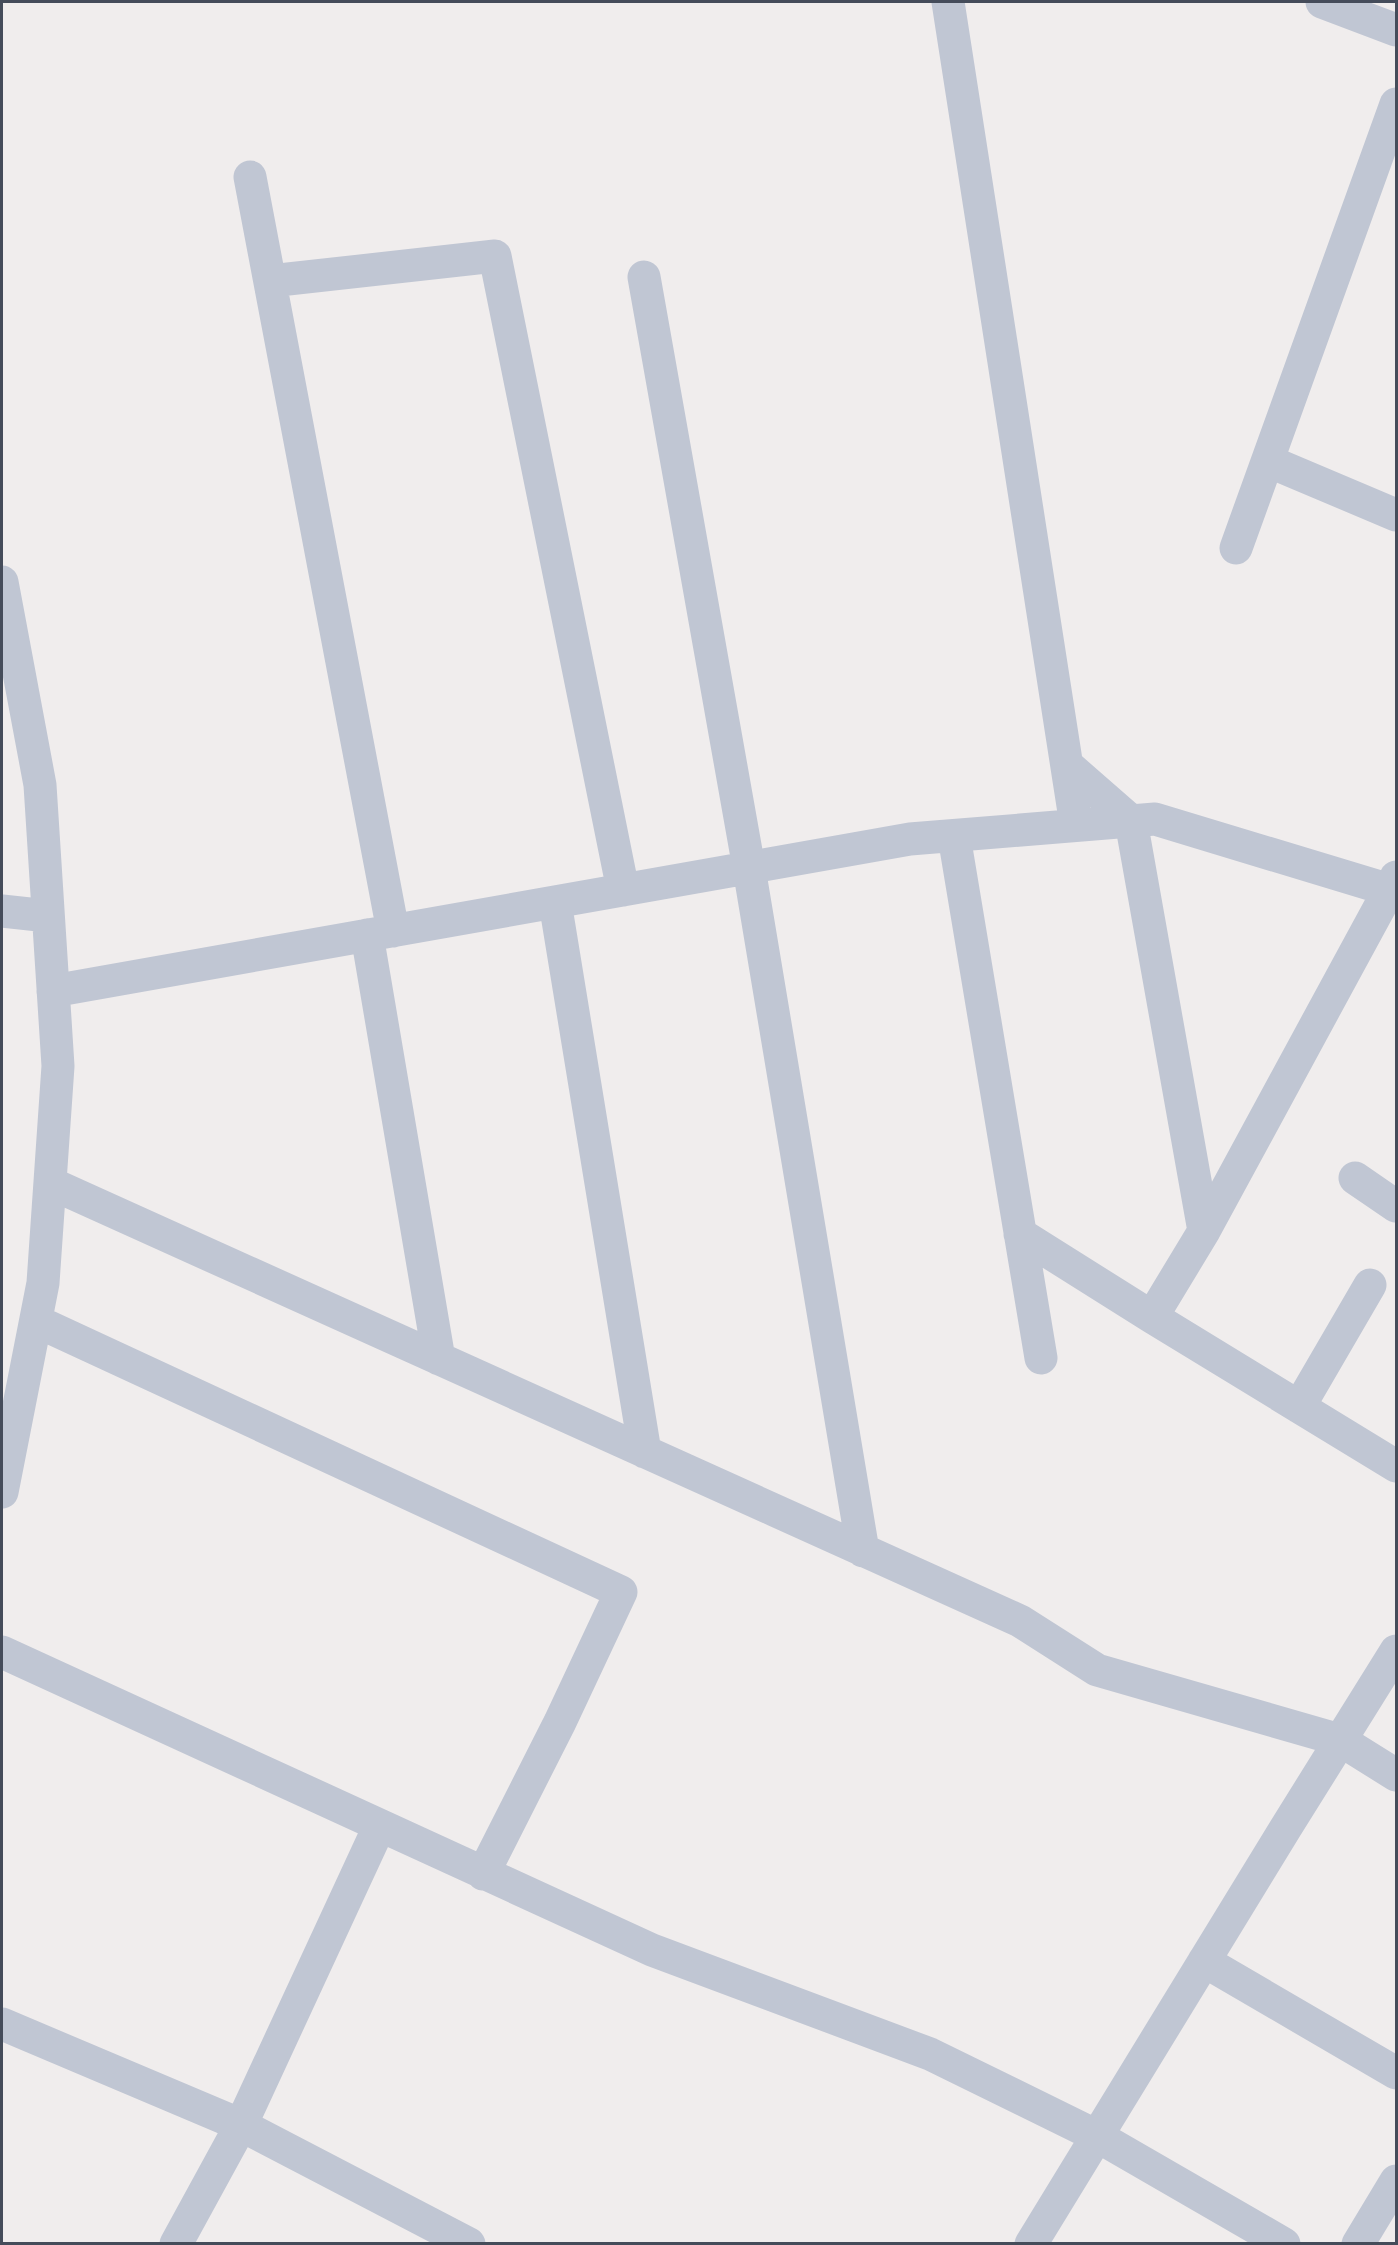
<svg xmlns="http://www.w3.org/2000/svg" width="1398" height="2245" viewBox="0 0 1398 2245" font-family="'Sofia Sans Condensed',sans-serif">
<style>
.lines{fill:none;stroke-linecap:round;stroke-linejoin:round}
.minor{stroke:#c0c6d3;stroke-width:33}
</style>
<rect width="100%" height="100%" fill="#f0eded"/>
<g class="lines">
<!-- minor -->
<path class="minor" d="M948,2l128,823
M1322,2l74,28
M250,177l143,754
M644,277l105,591 114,683
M270,281l225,-25 128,634
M1268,461l128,54
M1236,548l160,-444
M2,582l38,203 18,281 -15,217 -41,209
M1067,765l64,56 73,410
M954,836l87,522
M555,902l90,550
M2,911l46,5
M367,935l72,424
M53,991l857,-152 245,-20 241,73
M1355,1178l41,28
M50,1183l970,438 77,49 243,70 56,35
M1020,1234l132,83 244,149
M1152,1317l52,-86 192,-354
M36,1321l585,271 -61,130 -77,152
M1299,1407l71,-122
M2,1652l650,298 278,104 167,82 187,108
M1204,1961l192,112
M2,2024l239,101 228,119
M176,2244l65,-119 138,-298
M1031,2244l254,-415 111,-178
M1358,2244l38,-63"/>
</g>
<!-- border -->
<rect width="1398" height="2245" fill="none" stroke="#454c5a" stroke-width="6"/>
</svg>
